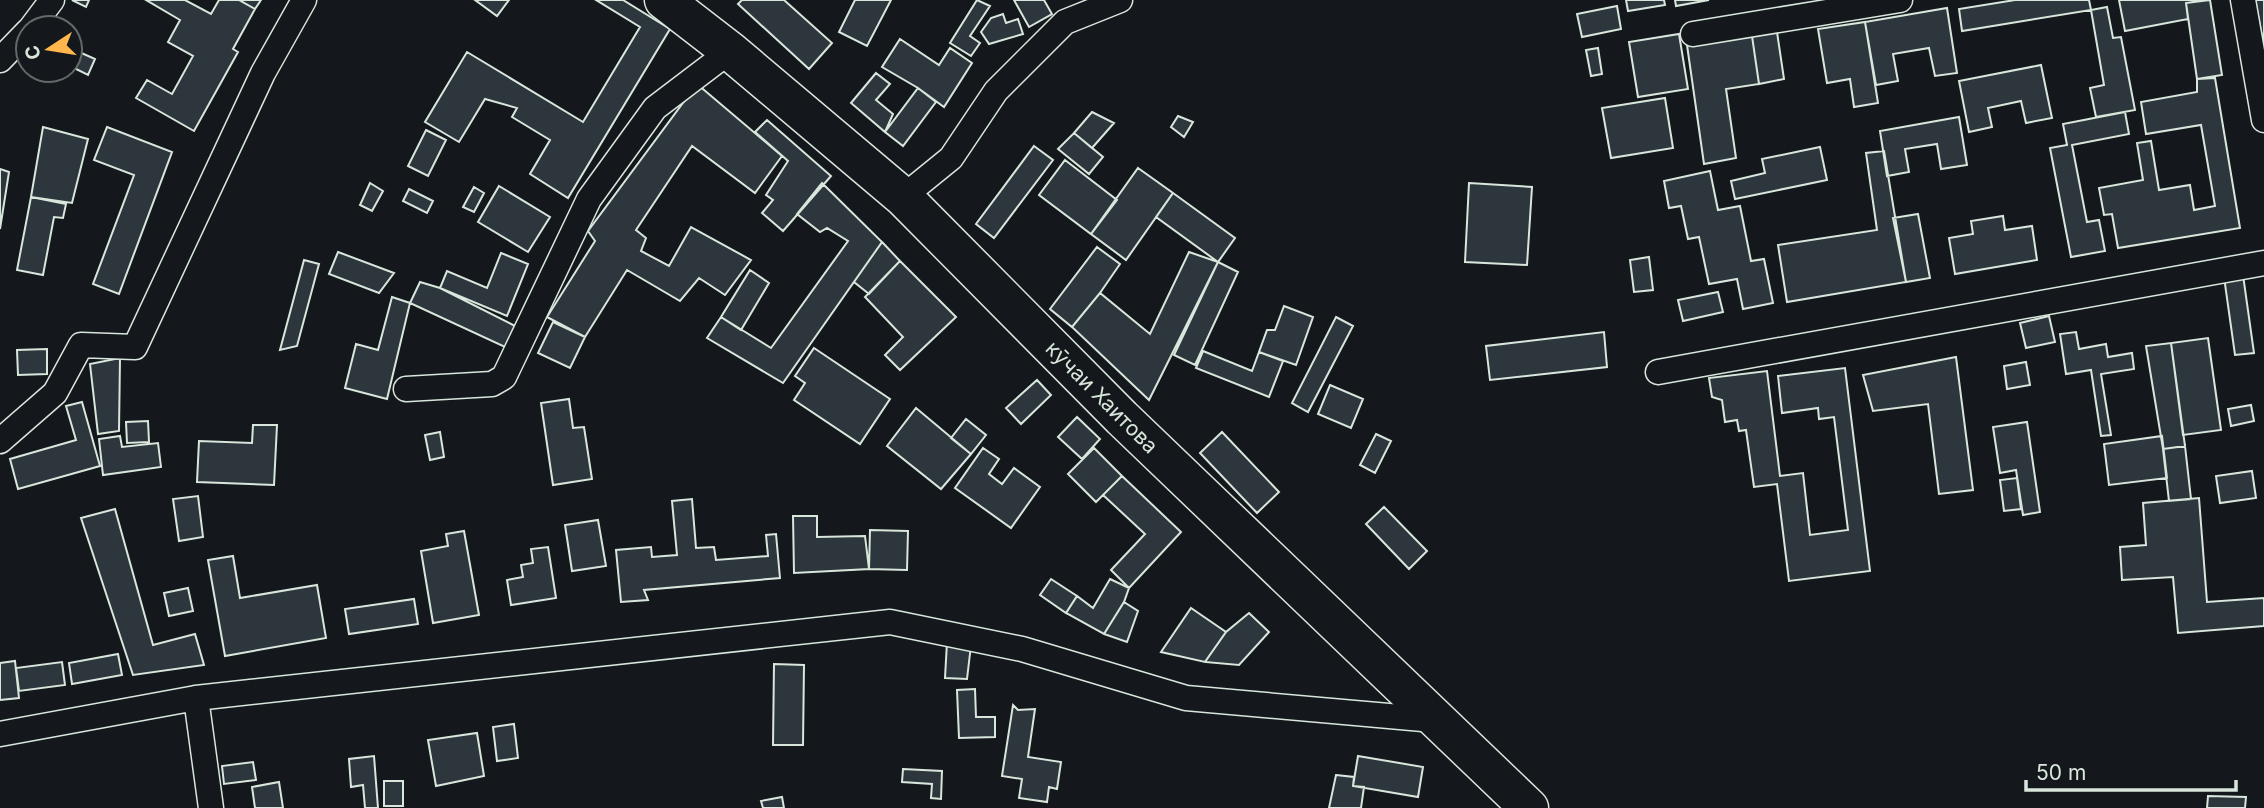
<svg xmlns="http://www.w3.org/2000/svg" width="2264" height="808" viewBox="0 0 2264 808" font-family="Inter,sans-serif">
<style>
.building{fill:#2c363c;stroke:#d8e6dc;stroke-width:2}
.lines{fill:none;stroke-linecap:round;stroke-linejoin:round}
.street-casing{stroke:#d8e6dc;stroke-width:27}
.primary-casing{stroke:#d8e6dc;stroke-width:41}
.street{stroke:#14181c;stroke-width:24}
.primary{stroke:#14181c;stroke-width:38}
.labels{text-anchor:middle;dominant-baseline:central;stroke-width:5;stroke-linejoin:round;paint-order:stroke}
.street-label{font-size:21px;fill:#d8e6dc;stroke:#14181c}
</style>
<rect width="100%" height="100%" fill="#14181c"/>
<!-- building -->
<path class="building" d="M72,0h17l-3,7z
M146,0h39l26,14 8,-14h20l16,9 -22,40 5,3 -44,79 -58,-33 11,-18 25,14 21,-38 -25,-14 12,-22z
M239,0h22l-6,9z
M475,0h34l-12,16z
M596,0h27l47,29 -102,169 -38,-24 20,-34 -38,-23 5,-9 -32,-9 -26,43 -34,-20 42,-70 116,70 57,-95z
M742,0h42l48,43 -23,26 -71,-65z
M855,0h36l-24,46 -28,-14z
M977,0l13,6 -20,30 10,7 -9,13 -21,-13z
M1014,0h30l8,14 -23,13z
M1626,0h38l1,5 -37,6z
M1675,0h34l-33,6z
M2015,0h74l2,10 -129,21 -3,-22z
M2119,0h87l-20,3 2,16 -63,12z
M2210,0l12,75 -25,4 -11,-76z
M2255,0h9v47z
M1617,6l4,23 -39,8 -5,-23z
M2107,7l6,31 8,-1 14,73 -39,7 -6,-29 14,-3 -13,-75z
M1947,8l10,65 -22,3 -6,-28 -36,6 5,27 -22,4 -11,-63z
M1003,14l3,9 12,-4 5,15 -34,10 -8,-12 10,-14z
M1865,22l13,81 -24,4 -4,-28 -23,4 -9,-54z
M1777,32l7,47 -25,5 -7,-48z
M1679,34l9,55 -50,8 -9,-55z
M1752,36l7,48 -33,5 10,69 -32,6 -17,-119z
M900,39l39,26 11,-17 22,15 -28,44 -26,-19 -36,-21z
M1598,48l4,26 -11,2 -5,-26z
M77,51l18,8 -7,16 -18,-9z
M2041,65l11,53 -26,5 -5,-22 -33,7 4,19 -23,5 -10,-51z
M876,73l14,11 -14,16 17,14 -8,18 -34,-29z
M2215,78l25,150 -122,20 -6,-34 -8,1 -5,-27 44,-8 -6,-37 14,-2 8,49 31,-5 4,25 21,-4 -14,-81 -55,9 -5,-32 56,-10v-13z
M697,84l85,72 -27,37 -63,-47 -56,84 10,8 -5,13 28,15 22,-39 60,33 -26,35 -26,-17 -19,23 -53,-31 -42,67 -38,-20 48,-76 -7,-10z
M918,88l18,14 -33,44 -18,-14z
M1665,98l8,50 -62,10 -9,-50z
M1092,112l22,11 -22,25 -18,-15z
M2125,112l4,22 -57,11 15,77 12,-2 6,31 -34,6 -21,-109 17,-3 -4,-21z
M1178,116l15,6 -9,15 -13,-10z
M1959,117l8,48 -26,4 -4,-25 -32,5 4,23 -22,4 -7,-45z
M767,120l64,56 -48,55 -21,-18 11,-13 -7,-5 22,-34 -33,-29z
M43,127l45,12 -16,64 -41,-6z
M107,127l65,25 -53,142 -26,-10 41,-109 -40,-15z
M426,130l20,10 -18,36 -20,-10z
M1074,133l29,24 -14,17 -31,-25z
M1034,146l19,14 -59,78 -18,-14z
M1820,147l7,33 -92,19 -4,-18 34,-8 -3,-14z
M1884,151l22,131 -119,20 -9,-57 99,-15 -11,-77z
M1065,160l52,40 -26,34 -52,-39z
M1138,168l35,25 -47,67 -35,-26z
M0,169l9,3 -9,57z
M1710,171l8,39 22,-4 11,55 13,-2 9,44 -30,6 -6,-30 -28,5 -10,-47 -11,2 -7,-33 -12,2 -5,-27z
M370,183l13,8 -11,20 -12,-6z
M822,183l60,59 -99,141 -76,-45 14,-21 50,31 77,-107 -21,-13 -7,4 -23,-18z
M1469,183l63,4 -5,78 -62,-3z
M499,186l51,31 -22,35 -50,-30z
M474,187l10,6 -10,19 -11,-5z
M409,189l24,12 -6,12 -24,-12z
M1173,193l62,45 -17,24 -62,-45z
M31,197l35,7 -3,14 -9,-1 -11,58 -26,-5z
M1918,214l12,64 -24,4 -13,-64z
M2003,216l2,14 27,-4 5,34 -82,14 -6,-36 24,-4 -2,-13z
M882,242l18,19 -31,33 -15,-12z
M1097,247l23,17 -20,29 -28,34 -22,-18z
M338,252l56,21 -15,20 -50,-19z
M1189,252l29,10 -69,138 -77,-73 28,-34 50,41z
M501,253l27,11 -21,52 -67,-28 7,-17 40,17z
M1649,257l4,33 -19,2 -4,-32z
M304,260l15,4 -22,82 -17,4z
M900,261l56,56 -56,53 -15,-15 18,-18 -38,-40z
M1218,262l20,10 -43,93 -21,-10z
M750,270l19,13 -28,47 -20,-13z
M2243,275l11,78 -19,2 -11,-78z
M420,282l20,6 75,38 -10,21 -95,-44z
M1718,292l5,20 -40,9 -5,-21z
M392,297l18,6 -23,96 -42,-11 11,-44 22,6z
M1284,306l29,11 -17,48 -37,-13 8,-22h8z
M2049,316l6,26 -29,6 -6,-25z
M1336,317l17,9 -45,86 -16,-9z
M553,322l32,15 -15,31 -32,-15z
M1604,332l3,35 -117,13 -4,-34z
M2076,332l3,17 27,-5 2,13 24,-4 2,16 -33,5 10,61 -10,1 -10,-66 -25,4 -6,-40z
M2208,338l13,92 -38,5 -12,-92z
M2171,343l14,103 -22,3 -17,-103z
M814,348l76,51 -30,45 -66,-44 11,-17 -10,-7z
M47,349v25l-29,1 -1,-25z
M1203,351l49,20 7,-19 24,9 -14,36 -73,-29z
M1956,357l17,133 -34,4 -11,-90 -55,7 -10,-36z
M120,358l-1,73 -21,3 -8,-70z
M2026,362l4,23 -23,4 -3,-23z
M1845,368l25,203 -81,10 -12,-97 -23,3 -8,-57 -7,1 -2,-11 -12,2 -3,-22 -10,-3 -3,-19 58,-7 13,105 23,-3 7,62 38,-5 -14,-113 -15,2 -1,-11 -36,5 -4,-37z
M1037,380l14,15 -30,29 -15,-16z
M1330,385l33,14 -12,29 -33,-14z
M569,399l4,29 11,-1 8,52 -39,6 -12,-82z
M82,402l18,64 -82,23 -8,-30 66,-19 -10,-34z
M2251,405l3,16 -23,5 -3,-17z
M916,408l55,46 -30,35 -54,-43z
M1077,417l23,22 -18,20 -24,-22z
M966,419l20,16 -15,19 -20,-16z
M148,421l1,21 -22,1 -1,-21z
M2027,422l13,90 -17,3 -7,-45 -16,3 -7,-46z
M253,425h24l-3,60 -77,-3 2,-41 53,2z
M440,432l4,25 -14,3 -5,-25z
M1222,432l57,60 -22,21 -57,-60z
M1376,434l15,7 -16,32 -15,-8z
M120,436l2,11 36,-4 3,24 -58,8 -4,-36z
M2162,436l5,42 -58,7 -5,-41z
M2185,446l6,53 -22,2 -6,-52z
M983,448l16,11 -10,15 13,10 12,-16 26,19 -29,41 -56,-40z
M1094,448l28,28 -26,26 -28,-28z
M2252,471l4,27 -36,5 -4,-27z
M1122,476l59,56 -52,56 -18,-18 34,-36 -42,-39z
M2017,478l4,31 -17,2 -4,-31z
M198,496l5,41 -24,4 -6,-42z
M2199,498l8,104 57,-4v28l-86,7 -5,-56 -51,3 -2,-33 26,-2 -3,-42z
M692,499l4,49 18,-1 2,13 52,-4 -2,-21 10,-1 4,44 -136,12 4,10 -27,2 -5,-52 35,-3 1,10 25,-2 -5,-54z
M1384,507l43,44 -18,18 -43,-45z
M115,509l38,136 42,-11 9,31 -71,10 -52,-157z
M793,516h24v21l48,-1 4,33 -75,4z
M598,520l8,46 -34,5 -7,-46z
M870,530l38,1 -1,39 -38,-1z
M464,531l15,84 -46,8 -12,-72 27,-5 -2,-12z
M548,547l8,51 -45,7 -4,-25 16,-3 -2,-12 12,-2 -2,-14z
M233,556l7,42 77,-13 9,53 -101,18 -17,-96z
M1051,579l26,17 -11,17 -26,-18z
M1110,579l19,9 -5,14 -20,32 -38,-21 11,-17 16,12z
M188,588l5,23 -24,5 -5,-23z
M414,599l4,25 -69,10 -4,-25z
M1124,602l14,9 -11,31 -23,-8z
M1191,608l35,24 -21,30 -44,-10z
M1249,613l20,19 -30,33 -34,-3 21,-30z
M947,642l24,3 -4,34 -22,-1z
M118,654l4,21 -50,9 -3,-21z
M15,661l4,37 -19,2v-37z
M62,662l3,23 -46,6 -3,-23z
M774,664l30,1 -1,80h-30z
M975,689l1,28h19v20l-36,1 -2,-48z
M1013,705l5,5 17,-1 -7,48 33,5 -4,27 -8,-2 -2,15 -28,-4 3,-19 -20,-3z
M514,724l4,34 -21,3 -4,-34z
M477,733l7,43 -48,10 -8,-46z
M374,756l4,52h-13l-2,-23 -12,2 -2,-28z
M1358,756l65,11 -5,30 -65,-11z
M253,762l3,18 -32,4 -2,-18z
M903,769l39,2 -1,28 -10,-1 1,-14 -30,-2z
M1336,775l18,2 -1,9 11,1 -3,21h-32z
M384,781h19v25h-19z
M279,782l4,26h-28l-3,-21z
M2208,796l38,1 -1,11h-38z
M782,797l2,11h-21l-2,-7z"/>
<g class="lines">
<defs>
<path id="street" d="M2243,0l21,120
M31,28l21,-28
M1693,34l207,-34
M0,60l28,-29
M903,197l48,-39 45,-67 69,-69 55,-22
M1658,372l606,-109
M406,389l86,-5 12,-7 85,-178 66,-91 75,-57
M0,441l55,-48 26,-48 54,2 128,-274 41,-73
M196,698l15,110
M0,734l196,-36 694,-76 132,27 164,49 248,22"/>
<path id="primary" d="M664,0l66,51 173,146 219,221 407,390"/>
</defs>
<!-- street casing -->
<use href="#street" class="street-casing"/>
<!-- primary casing -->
<use href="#primary" class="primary-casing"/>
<!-- street -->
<use href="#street" class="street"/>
<!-- primary -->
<use href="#primary" class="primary"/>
</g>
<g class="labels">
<!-- street labels -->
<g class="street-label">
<text transform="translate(1102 397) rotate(45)">кӯчаи Хаитова</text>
</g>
</g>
<!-- north arrow -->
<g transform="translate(49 49) rotate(258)"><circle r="33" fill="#14181c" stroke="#626a69" stroke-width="2"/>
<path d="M0-5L12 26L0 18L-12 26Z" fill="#ffb74d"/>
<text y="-10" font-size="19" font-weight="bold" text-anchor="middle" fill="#d8e6dc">С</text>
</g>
<!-- scale -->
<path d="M2026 780v10h210v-10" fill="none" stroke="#d8e6dc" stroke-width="3.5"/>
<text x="2036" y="780" font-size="21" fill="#d8e6dc" stroke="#14181c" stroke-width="5" paint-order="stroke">50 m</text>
</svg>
